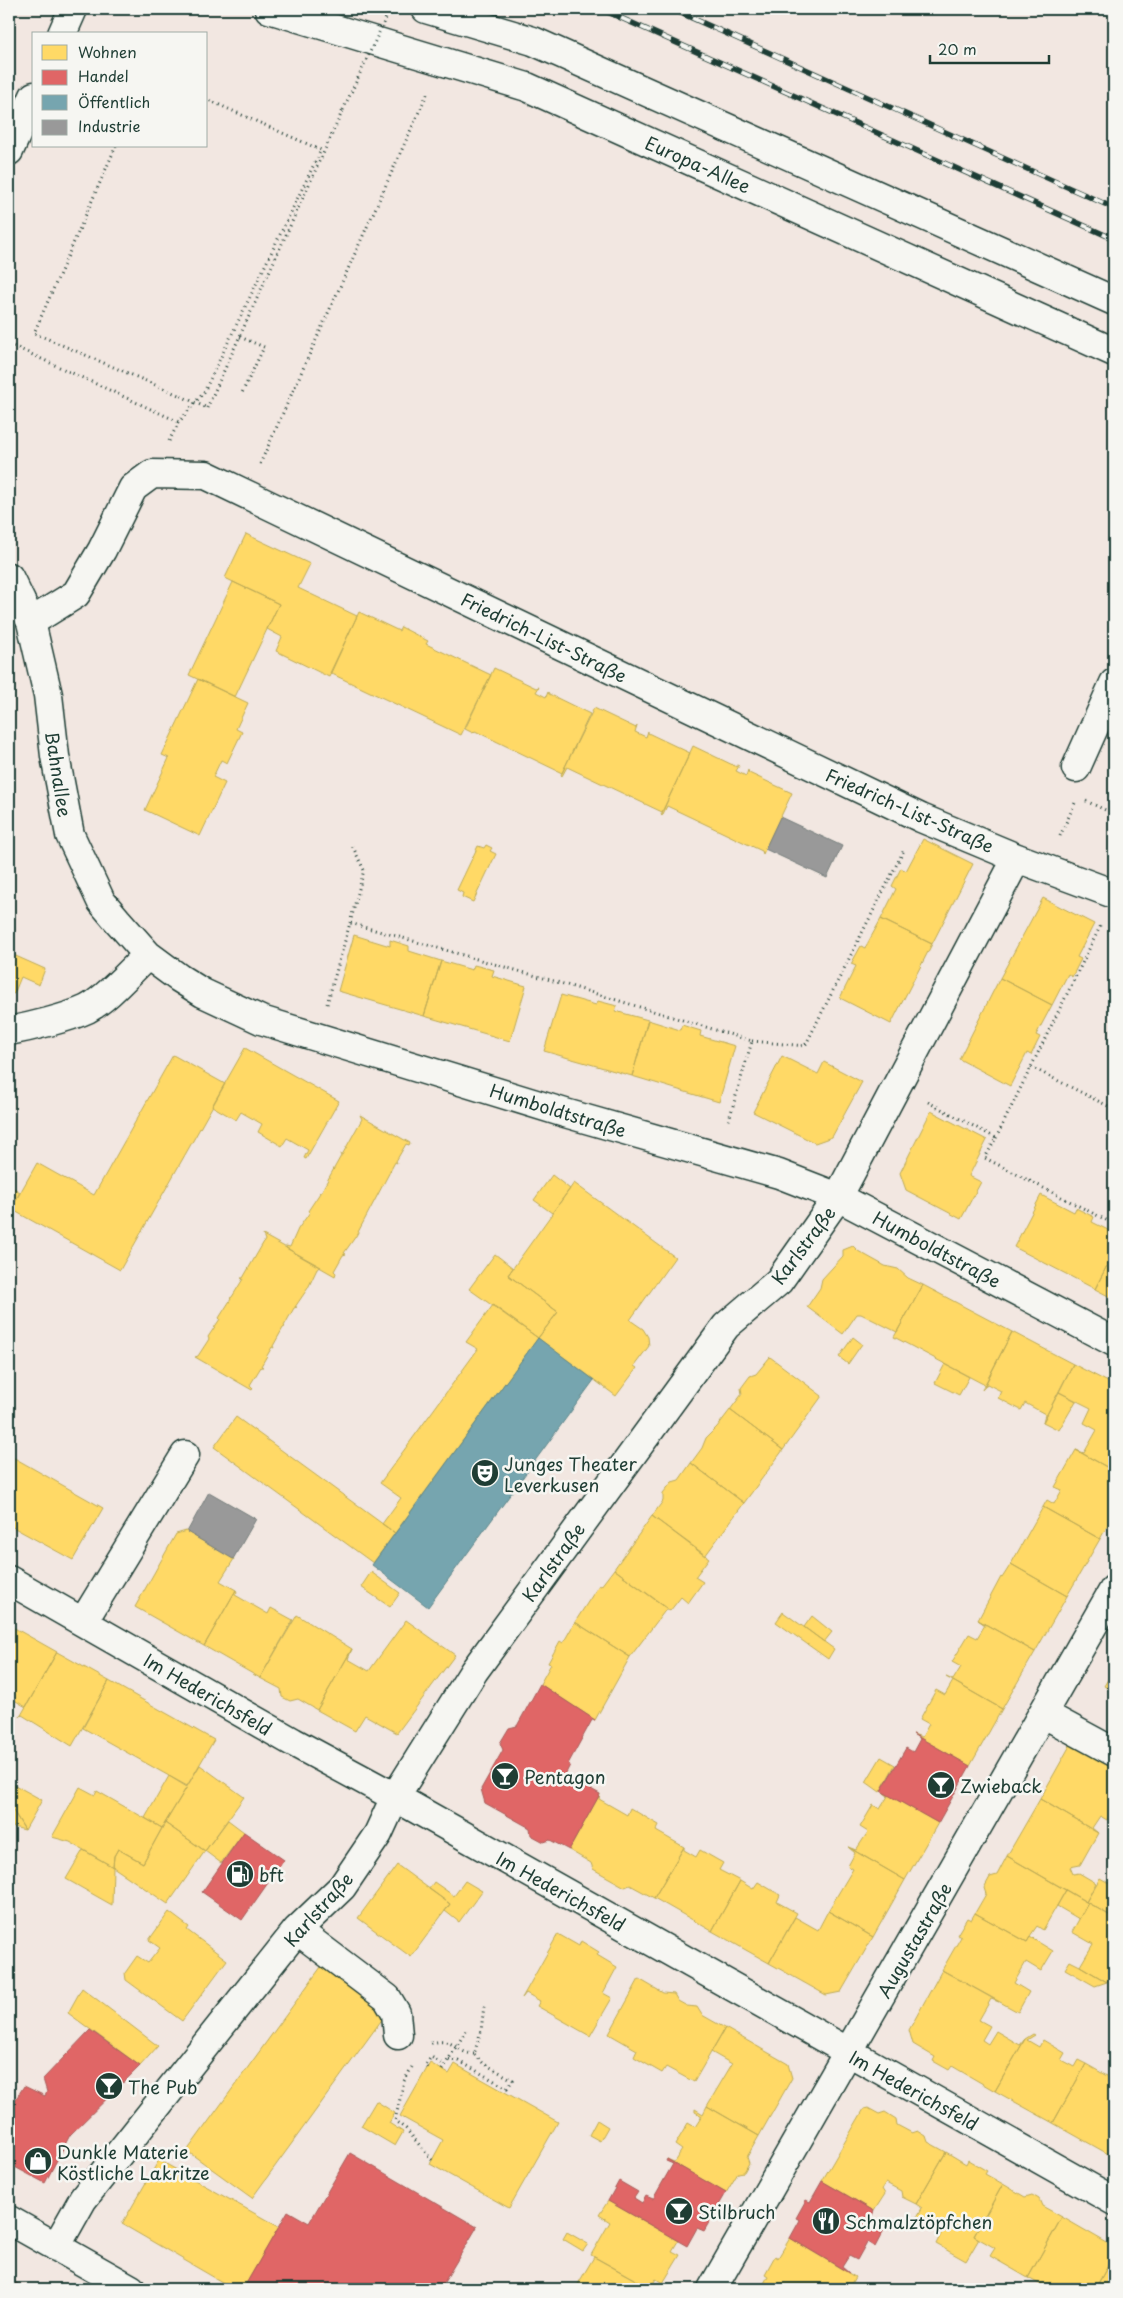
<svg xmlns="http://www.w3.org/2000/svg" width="1123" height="2298" viewBox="0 0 1123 2298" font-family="'Playpen Sans',sans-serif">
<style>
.homes{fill:#ffd966;stroke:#bcaa57}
.shops{fill:#e06666;stroke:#a65a57}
.public{fill:#76a5af;stroke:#5c868a}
.industry{fill:#999;stroke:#747d7b}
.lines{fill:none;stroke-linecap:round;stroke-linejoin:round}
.minor-casing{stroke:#1f3d34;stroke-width:31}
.major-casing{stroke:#1f3d34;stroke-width:31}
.path{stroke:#1f3d34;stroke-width:3;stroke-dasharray:1 4;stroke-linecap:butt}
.minor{stroke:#f6f6f2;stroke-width:28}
.major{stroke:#f6f6f2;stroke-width:28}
.rail-casing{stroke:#1f3d34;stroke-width:5.5}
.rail{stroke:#f6f6f2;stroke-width:4;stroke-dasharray:11;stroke-linecap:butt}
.path-bridge{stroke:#1f3d34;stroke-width:3;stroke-dasharray:1 4;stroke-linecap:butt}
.labels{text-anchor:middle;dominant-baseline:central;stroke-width:5;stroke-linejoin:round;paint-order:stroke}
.street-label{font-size:18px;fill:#1f3d34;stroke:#f6f6f2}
.poi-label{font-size:18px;fill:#1f3d34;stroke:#f6f6f2;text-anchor:start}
</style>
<rect width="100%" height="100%" fill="#f2e7e1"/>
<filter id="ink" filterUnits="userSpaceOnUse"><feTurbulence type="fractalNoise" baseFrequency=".02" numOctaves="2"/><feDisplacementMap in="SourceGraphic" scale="10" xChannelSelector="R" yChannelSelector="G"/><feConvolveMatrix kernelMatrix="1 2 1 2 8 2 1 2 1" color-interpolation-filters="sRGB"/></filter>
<g filter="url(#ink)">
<!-- homes -->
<path class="homes" d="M246,534l64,30 -12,24 59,28 -28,61 -53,-26 6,-14 -15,-8 12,-25 -54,-26z
M233,582l46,22 -44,93 -46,-22z
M359,612l40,19 2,-4 27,14 -2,3 65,31 -30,60 -131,-62z
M494,668l42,20 3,-1 -3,5 10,5 2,-5 1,2 41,20 -28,59 -87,-42 -2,2 -8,-4z
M198,679l50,24 -12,26 6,3 -15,31 -6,-3 -8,17 12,6 -25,53 -55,-26 24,-52 -7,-3z
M594,708l42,20 1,-3 -2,7 11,5 2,-6v2l42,20 -28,59 -95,-45 -5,9 -1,-1z
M693,746l44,21v-2l2,1 -3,5 10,5 2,-6 1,3 43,20 -29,61 -1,-3 -95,-45 -5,10 -1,-1z
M923,839l50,25 -41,80 -51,-25 15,-30 -4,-3 9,-18 5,3z
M486,845l6,3 -2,3 6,3 -23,48 -11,-5 1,-4 -6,-3 21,-44 6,2z
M1043,898l51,26 -17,33 4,2 -9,18 -4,-3 -16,31 -52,-27z
M881,919l51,25 -41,80 -51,-26 16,-32 -5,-2 10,-18 4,2z
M354,935l36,11v-6l19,6v5l32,10 -17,55 -86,-25z
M9,953l36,16 -6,16 -18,-8 -7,17 -5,-2z
M441,961l31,9 2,-5 20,5 -2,6 34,10 -16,55 -86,-25z
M1000,978l52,27 -16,30 4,2 -9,18 -4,-2 -17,33 -51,-27z
M561,995l35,10 2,-4 19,5 -2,5 33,9 -16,56 -88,-25z
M648,1020l32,10 2,-5 9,3 10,3 -1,5 35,10 -16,56 -87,-26z
M245,1048l94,53 -33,58 -2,-1 4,-8 -21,-12 -5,8 -24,-14 4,-8 -21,-12 -5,8 -24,-14z
M173,1055l52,29 -105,186 -109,-61 26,-46 57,32z
M782,1056l36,18 6,-12 38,20 -30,55 -17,6 -62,-31z
M931,1111l56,29 -18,36 12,6 -20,37 -55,-29 -6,-17z
M360,1115l50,28 -1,2 -3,-1 -10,17 1,2 -2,-1 -39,74 -12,17 2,1 -3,1 -9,16 2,2 -1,3 -49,-28v-2l4,1 8,-18 12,-17 -2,-1 12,-18 -1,-1h2l20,-36 -1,-2 2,1 20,-36z
M552,1175l18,14 -18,24 -18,-13z
M574,1183l101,74 -45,63 13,9 5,8 1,9 -15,20 3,2 -21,28 -78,-58 20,-26 -50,-37z
M9,1185l11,7 -11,20z
M1041,1195l33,17 2,-4 18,9 -2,5 22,11v19l-19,37 -81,-42z
M263,1235l58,32 -4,2 -9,19 -13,19h2l-3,1 -10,18 1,1 -2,1 -10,18 1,2 -2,-1 -11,19 2,1h-2l-11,18 3,3 -1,2 -57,-33 3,-1 11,-17 -1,-2 12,-18 -1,-1 12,-19 -1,-1 2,-1 11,-18 -2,-1h2l22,-38z
M853,1246l5,5 27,15 13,3 10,9 15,7 -26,47 -36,-18h-4l-14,20 -36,-27 13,-19 2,-9 21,-23v-6z
M1114,1252v47l-19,-10z
M495,1254l18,14 -5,7 50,37 -20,26 -69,-49z
M923,1285l89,47 -27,53 -91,-48z
M493,1305l45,33 -143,195 -13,-9 19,-26 -21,-15 98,-134 -12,-7z
M1012,1332l61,32 -30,58 2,-8 -20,-11 -4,7 -23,-12 3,-7 -14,-7 -5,6z
M853,1337l9,7 -14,20 -9,-7z
M770,1357l52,39 -39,54 -53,-40 12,-16 -1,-6 9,-12 6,-2z
M945,1364l24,13 -10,18 -24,-12z
M1073,1364l41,21v86l-38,-21 8,3 13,-23 -13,-7 7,-15 -32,-16z
M1059,1392l17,9 -17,29 -16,-8z
M730,1410l53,40 -39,53 -53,-40 11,-15 4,-10 11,-11z
M236,1417l159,116 -22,30 -159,-116z
M1076,1450l38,21v43l-14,25 -57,-32 4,-7 7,4 8,-14 -7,-3z
M9,1455l94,53 -30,52 -64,-35z
M691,1463l53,40 -39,53 -53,-40 11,-15v-8l9,-11 7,-2z
M1043,1507l57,32 -33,57 -56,-32z
M652,1516l57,42 -14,19 8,5 -15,21 -7,-6 -11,14 -56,-42z
M186,1531l48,28 -14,22 16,9 -32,56 -69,-39 41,-73z
M1011,1564l56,32 -32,56 -57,-32 23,-43 1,1z
M614,1569l53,39 -37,49 -55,-35 24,-37 2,1z
M371,1572l29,21 -10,14 -29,-20z
M236,1590l1,2 -2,3 33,19 3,-6 22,12 -33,58 -56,-32z
M783,1612l51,37 -6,10 -52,-37z
M297,1615l55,34 -35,61 -19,-11 -8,2 -8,-4 -1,-8 -21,-11z
M812,1616l20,16 -8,10 -20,-15z
M406,1620l49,35 -58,78 -32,-18 -10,16 -38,-21 35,-61 -4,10 21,12z
M978,1620l57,32 -33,57 -56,-32 7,3 8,-13 -9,-5 17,-28 8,4 8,-13z
M575,1622l55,35 -35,63 -55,-36 11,-20 -3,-1 12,-22 3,2z
M9,1625l48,27 -31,55 -17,-10z
M57,1652l52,29 -37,65 -50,-31 -2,2z
M1114,1669v23l-10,-6z
M109,1681l105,59 -27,46 -104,-58z
M953,1681l49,28 -32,57 -57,-32 9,3 7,-13 -9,-5 16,-29 9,5z
M1072,1742l42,23v41l-7,14 -7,-4 -8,12 6,5 -58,-34z
M881,1757l14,8 -15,27 -14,-10z
M200,1765l44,32 -39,54 -40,-28z
M169,1776l18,11 -25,41 -17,-10z
M13,1784l29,16 -17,30 -16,-26v-11z
M80,1787l15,8 2,-4 65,37 -19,35 -25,-14 -4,7 -1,11 -43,-25 -18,-5z
M881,1791l57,32 -33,57 -57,-33 8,3 12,-18 -8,-5 13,-22 7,4 8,-13z
M600,1794l-1,5 28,16 3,-7 29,17 -3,6 28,16 -30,51 -24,-13 -5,2 -32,-18 -2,-6 -22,-13z
M1040,1799l58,34 -18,32 -10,2 3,7 6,-1 17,10 -10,19 -79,-46z
M9,1804l16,26 -16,-4z
M228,1820l16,12 -23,31 -16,-12z
M165,1823l40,28 -37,53 -55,-37 1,-11 4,-7 25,14z
M684,1847v3l12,7 4,-7 23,13 -4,7 21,11 -28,50 -58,-33z
M848,1847l57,33 -32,57 -45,-26 25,-42 -5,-3 7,-13z
M83,1850l30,17 -1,38 -46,-26z
M1007,1856l59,34 -23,40 -6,-4 -7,10 7,5 -7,-4 -3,5 -52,-29 11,-19 -2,-6 6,-11 7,-2z
M397,1865l53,39 -39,53 -53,-39z
M1100,1878l14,8 -1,31 -27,-15z
M465,1881l17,10 -23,31 -14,-11 5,-7 -21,-15 5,-7 20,14z
M740,1881l13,8 5,-7 22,13 -3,7 20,11 -28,50 -57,-32z
M1066,1890l22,13 -9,16 -22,-13z
M1088,1903l26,15v52l-7,12 -27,-16 13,-22 -21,-12z
M828,1911l45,26 -32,55 -15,3 -57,-32 26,-46 23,13z
M169,1912l20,15 -2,3 40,30 -45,61 -56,-41 -1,-7 12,-17 11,7 12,-15 -11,-8z
M975,1913l52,29 3,-5 23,14 -12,20 -15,-9 -12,21 15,9 -11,20 -76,-42 19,-33 -4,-2 10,-17 4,2z
M558,1934l21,12 2,-5 18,11 -2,3 20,12 -14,26 9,5 -22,38 -53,-30 3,-5 -14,-8 -4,5z
M1070,1961l10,5 27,16 -12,4 -30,-17z
M321,1967l65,47 -134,184 -65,-47z
M942,1970l57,32 -8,-3 -12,21 11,6 -8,14 6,4 8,-13 24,14 5,-6 -30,52 -43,-25 -3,4 -16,-9 2,-4 -22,-13 -4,-14z
M639,1979l24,14 11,1 4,7 9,5 10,1 5,8 23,13 -31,54 -28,-15 -4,6 -28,-16 3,-7 -28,-16z
M82,1988l76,58 -18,20 -72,-53z
M725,2028l63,36 4,14 -33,58 -52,-30 25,-42 -21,-12z
M1033,2034l2,1 -8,5 12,7 4,-7 22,13 -4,7 13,7 4,-7 8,4 -33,59 -58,-32 30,-52z
M430,2063l19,11 6,-10 103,58 -49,86 -79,-44 13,-24 -43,-24z
M1086,2064l28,16v67l-4,8 -57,-32z
M376,2101l19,12 -6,10 14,9 -8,14 -34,-20z
M707,2106l52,30 -12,21 2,6 -5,9 -6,1 -12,20 -59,-34 7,3 8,-12 -7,-5 13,-22 7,4 7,-11 -7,-4v-3l8,5z
M868,2108l11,6 6,-2 11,7 1,6 15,8 6,-2 8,5 2,6 18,10 -30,52 -14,-7 -1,-6 -15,-8 -4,6 3,5 -11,17 -52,-30 42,-72z
M597,2120l11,7 -8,14 -11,-6z
M946,2152l20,12 2,-4 19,11 -2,3 18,10 -29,52 5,3 -13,22 -30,-17 7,-14 -9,-5 -1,3 -17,-9 6,-11 -6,-4z
M159,2160l120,67 -36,62h-9l-112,-65z
M1003,2184l22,13 7,-2 7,4 3,7 20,11 -34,61 -38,-22 5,-8 -21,-12z
M608,2201l70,40 -6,10 8,4 -17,28 -7,-4 -6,9 -59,-33 19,-33 -11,-7z
M1062,2217l52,30v8l-19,34h-46l-21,-11z
M567,2232l21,12 -5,7 -20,-12z
M790,2238l65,39 -7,12h-87l7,-13 -3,-2 10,-18 3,2z
M1114,2255v34h-19z
M594,2257l56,31v1h-75z"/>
<!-- shops -->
<path class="shops" d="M540,1684l55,36h-3l-24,44 2,1 -5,10 35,19 -31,56 -19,-10 -6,2 -13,-7 -1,-7 -45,-25 -4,-14 22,-39 -3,-7 9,-15 8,-2z
M913,1734l57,32 -32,57 -57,-32 25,-43 7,4 7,-13z
M244,1832l40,28 -42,60 -40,-28z
M90,2030l50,36 -70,69 -25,48 -36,-19v-54l15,-24 21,10 2,-4 -4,-13z
M350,2153l127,74 -37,62h-197l45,-78 21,12z
M667,2159l59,34 -22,38 -7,-3 -10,18 -79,-45 11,-20 19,11 -4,6 8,5 4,-7 7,3 20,-35 -7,-3z
M822,2181l52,30 -3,7 15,8 -11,21 -8,-5 -10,18 -8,-4 -7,11 7,6 -59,-35 10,-18 -4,-2 10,-18 4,2z
M9,2279l18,10h-18z"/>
<!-- public -->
<path class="public" d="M538,1338l56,42 -166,227 -56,-42z"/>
<!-- industry -->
<path class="industry" d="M780,817l62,29 -15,32 -62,-29z
M209,1492l47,27 -23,40 -46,-27z"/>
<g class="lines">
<defs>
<path id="minor" d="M62,34l11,-25
M9,151l25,-55
M9,577l22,45 17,73 7,61 15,79 31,66 16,19 31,35 31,23 24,15 58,27 304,93 214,61 59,23 276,145
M31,622l45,-28 26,-44 31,-62 19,-14 54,1 715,343 96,40 97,36
M1076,768l38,-85
M9,1031c21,-4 59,-13 78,-22 21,-11 43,-38 61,-54
M9,1580l284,162 102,55 719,404
M83,1622l102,-167
M1044,1714l70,38
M297,1930l90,68 9,15 2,22
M9,2220l122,69
M56,2247l27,-48 214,-269 45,-43 36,-53 17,-37 79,-126 252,-345 53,-45 59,-84 179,-339
M712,2289l402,-700"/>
<path id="major" d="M269,9l258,78 587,265
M426,9l107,32 581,260"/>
</defs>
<!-- minor casing -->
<use href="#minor" class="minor-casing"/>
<!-- major casing -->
<use href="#major" class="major-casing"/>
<!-- path -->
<path class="path" d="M116,146l-82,187 147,63
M240,337l24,10 -23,48
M9,344l170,78
M207,408l136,-298
M169,441l10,-19 25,-30 117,-242 -115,-51
M260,464l167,-370
M1086,801l28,13
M1060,836l15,-33
M350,923l14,-53 -13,-27
M327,1004l23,-81 197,56 205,62 -24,82
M752,1041l53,5 100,-198
M1031,1067l83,42
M928,1102l68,36 -11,20 129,66
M996,1138l105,-213
M431,2043c25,-6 24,10 43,11
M449,2060l10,1 48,27 6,-8 -30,-17 -9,-9 7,-23 3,-25
M412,2067l-8,14 -9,40 11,8 26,31
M427,2068l-2,-2 6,-9 14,8
M442,2070l25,-41"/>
<!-- minor -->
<use href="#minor" class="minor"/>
<!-- major -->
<use href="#major" class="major"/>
<defs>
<path id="rail" d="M601,9l513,230
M672,9l442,199"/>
</defs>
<!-- rail casing -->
<use href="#rail" class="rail-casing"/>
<!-- rail -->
<use href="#rail" class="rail"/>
<!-- path-bridge -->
<path class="path-bridge" d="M343,110l47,-101
M181,396l26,12"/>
</g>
</g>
<!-- icons -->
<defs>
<symbol id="theatre-disc" viewBox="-11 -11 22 22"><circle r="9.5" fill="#1f3d34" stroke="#f6f6f2"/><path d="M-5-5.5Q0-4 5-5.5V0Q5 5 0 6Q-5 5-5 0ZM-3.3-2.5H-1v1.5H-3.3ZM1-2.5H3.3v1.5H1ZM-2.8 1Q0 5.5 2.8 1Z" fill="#fff"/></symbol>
<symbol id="bar-disc" viewBox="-11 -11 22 22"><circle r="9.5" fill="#1f3d34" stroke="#f6f6f2"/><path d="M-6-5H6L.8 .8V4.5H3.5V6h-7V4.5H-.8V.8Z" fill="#fff"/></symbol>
<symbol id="fuel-disc" viewBox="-11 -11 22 22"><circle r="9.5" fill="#1f3d34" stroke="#f6f6f2"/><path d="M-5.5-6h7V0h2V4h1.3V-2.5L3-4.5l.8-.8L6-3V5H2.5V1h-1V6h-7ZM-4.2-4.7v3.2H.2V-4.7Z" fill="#fff"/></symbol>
<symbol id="shop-disc" viewBox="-11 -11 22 22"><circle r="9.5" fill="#1f3d34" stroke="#f6f6f2"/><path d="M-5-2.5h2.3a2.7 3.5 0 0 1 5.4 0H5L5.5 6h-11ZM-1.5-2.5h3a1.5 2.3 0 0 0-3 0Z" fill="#fff"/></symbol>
<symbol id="restaurant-disc" viewBox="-11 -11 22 22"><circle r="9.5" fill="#1f3d34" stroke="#f6f6f2"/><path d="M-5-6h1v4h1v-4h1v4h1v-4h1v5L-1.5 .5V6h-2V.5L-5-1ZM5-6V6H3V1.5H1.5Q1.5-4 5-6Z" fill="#fff"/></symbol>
</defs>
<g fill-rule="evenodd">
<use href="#theatre-disc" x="469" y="1457" width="32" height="32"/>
<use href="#bar-disc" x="489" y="1760" width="32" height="32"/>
<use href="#bar-disc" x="925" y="1769" width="32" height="32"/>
<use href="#fuel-disc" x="224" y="1858" width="32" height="32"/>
<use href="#bar-disc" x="93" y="2070" width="32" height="32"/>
<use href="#shop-disc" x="22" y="2145" width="32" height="32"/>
<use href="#bar-disc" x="663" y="2195" width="32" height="32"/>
<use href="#restaurant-disc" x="810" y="2205" width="32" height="32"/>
</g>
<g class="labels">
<!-- street labels -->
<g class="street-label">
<text transform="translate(698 164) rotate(24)">Europa-Allee</text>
<text transform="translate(544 637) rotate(26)">Friedrich-List-Straße</text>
<text transform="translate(59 774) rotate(81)">Bahnallee</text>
<text transform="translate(910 810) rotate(24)">Friedrich-List-Straße</text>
<text transform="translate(558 1110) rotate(17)">Humboldtstraße</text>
<text transform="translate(803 1245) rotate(-53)">Karlstraße</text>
<text transform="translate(937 1249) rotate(28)">Humboldtstraße</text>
<text transform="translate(553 1562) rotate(-54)">Karlstraße</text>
<text transform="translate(208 1694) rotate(30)">Im Hederichsfeld</text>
<text transform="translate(561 1891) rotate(29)">Im Hederichsfeld</text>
<text transform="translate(318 1909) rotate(-48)">Karlstraße</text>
<text transform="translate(914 1940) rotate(-60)">Augustastraße</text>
<text transform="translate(914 2090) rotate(29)">Im Hederichsfeld</text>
</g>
<!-- poi labels -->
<g class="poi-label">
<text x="504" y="1463">Junges Theater<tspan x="504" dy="21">Leverkusen</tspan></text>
<text x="524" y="1776">Pentagon</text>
<text x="960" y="1785">Zwieback</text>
<text x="259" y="1874">bft</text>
<text x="128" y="2086">The Pub</text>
<text x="57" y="2151">Dunkle Materie<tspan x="57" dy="21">Köstliche Lakritze</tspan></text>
<text x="698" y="2211">Stilbruch</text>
<text x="845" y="2221">Schmalztöpfchen</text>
</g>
</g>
<!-- margin -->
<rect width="1123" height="2298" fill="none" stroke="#f6f6f2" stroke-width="30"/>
<rect x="15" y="15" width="1093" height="2268" fill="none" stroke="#1f3d34" stroke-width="2" filter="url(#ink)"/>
<!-- legend -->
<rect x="32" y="32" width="175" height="115" fill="#f6f6f2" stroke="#a0aca6"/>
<rect x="42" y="45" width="25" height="15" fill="#ffd966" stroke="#a0aca6"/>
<text x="78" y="58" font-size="15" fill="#1f3d34">Wohnen</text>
<rect x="42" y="70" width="25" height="15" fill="#e06666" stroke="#a0aca6"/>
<text x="78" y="82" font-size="15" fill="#1f3d34">Handel</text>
<rect x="42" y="95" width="25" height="15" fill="#76a5af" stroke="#a0aca6"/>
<text x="78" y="108" font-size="15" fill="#1f3d34">Öffentlich</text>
<rect x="42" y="120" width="25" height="15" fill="#999999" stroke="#a0aca6"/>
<text x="78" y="132" font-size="15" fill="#1f3d34">Industrie</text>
<!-- scale -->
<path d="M930 55v8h119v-8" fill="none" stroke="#1f3d34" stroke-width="2.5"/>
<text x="938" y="55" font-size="15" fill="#1f3d34" stroke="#f6f6f2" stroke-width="4" paint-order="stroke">20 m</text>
</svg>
